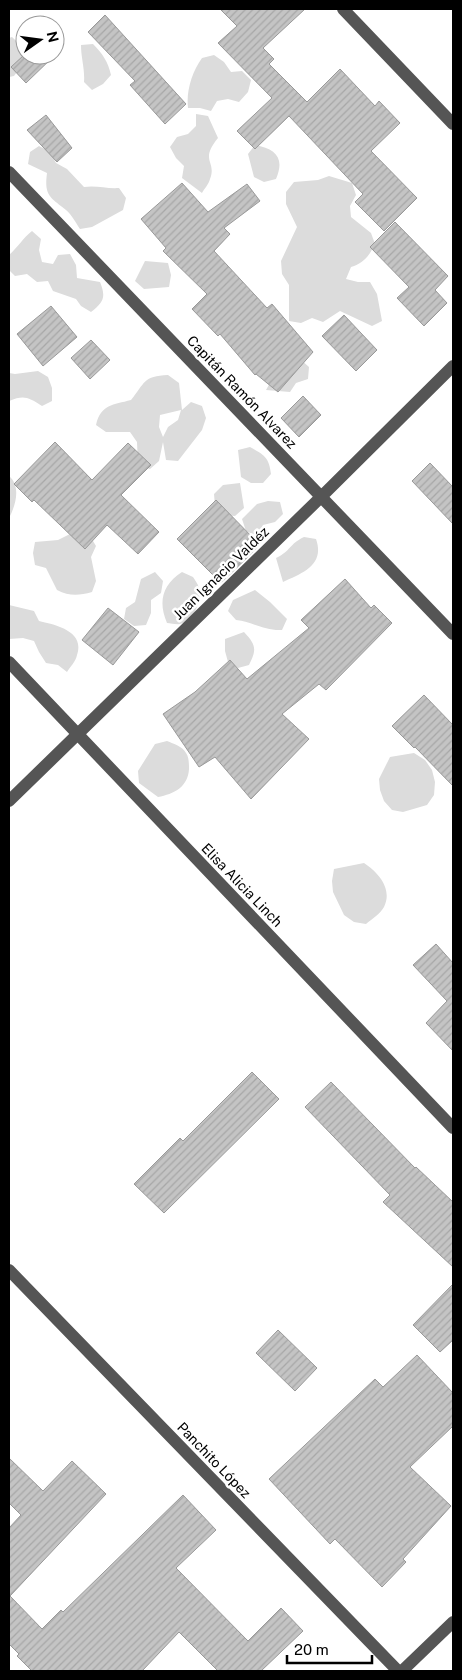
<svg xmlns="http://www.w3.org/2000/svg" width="462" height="1680" viewBox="0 0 462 1680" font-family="'Public Sans',sans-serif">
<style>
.grass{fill:#dcdcdc;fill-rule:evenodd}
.building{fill:url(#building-hatch);stroke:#999}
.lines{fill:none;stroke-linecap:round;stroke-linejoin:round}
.minor{stroke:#555;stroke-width:12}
.labels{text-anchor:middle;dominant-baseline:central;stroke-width:5;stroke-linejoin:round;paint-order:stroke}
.street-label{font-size:14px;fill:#000;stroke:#fff}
</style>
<defs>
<pattern id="building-hatch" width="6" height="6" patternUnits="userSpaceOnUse" patternTransform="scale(1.25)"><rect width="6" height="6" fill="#c4c4c4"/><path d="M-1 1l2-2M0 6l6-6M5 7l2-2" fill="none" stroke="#a7a7a7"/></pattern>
</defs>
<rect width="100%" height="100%" fill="#fff"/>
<!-- grass -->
<path class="grass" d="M12,37c15,13 14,24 2,39l-5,1v-39z
M93,44c10,10 15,18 18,31l-8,9 -11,6 -8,-8c1,-13 -3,-24 -3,-37z
M214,55l10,7 7,10 11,-1 9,9 -3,12 -9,10 -11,-3 -11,2 -6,10 -11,-3h-12c-2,-17 4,-36 14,-50z
M196,114l12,2 10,22c-19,23 -1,23 -8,41 -1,5 -6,10 -8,14l-20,-15 2,-12 -8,-8 -6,-11 7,-10 11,-3 8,-8z
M255,145c21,4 30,13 21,34l-12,3 -10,-5 -6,-23z
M39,146l11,6 6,11 11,6 17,18c12,-2 23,2 35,1l7,10 -3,12 -31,17 -12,2c-4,-6 -8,-14 -14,-19 -16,-13 -22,-14 -19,-37l-19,-9 2,-12z
M329,176l23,7 4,12 -6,11 1,11 20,16 4,11c-6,12 -11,19 -24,23l-5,12 12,3h12l7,12 5,27 -10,5 -32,-15 -17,11 -11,-4 -11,5 -12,-2v-36l-7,-11 -1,-13 16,-34 -11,-23v-12l8,-10 24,-2z
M32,231l9,8 -2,11 3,12 11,2 5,-9 12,-1 6,11 1,13 23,4c6,15 4,20 -9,30l-10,-6 -5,-7 -23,-8 -5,-10 -11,1 -10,-8 -12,2 -6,-6v-15c9,-8 14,-17 23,-24z
M145,261l23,2 3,12 -2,12 -25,2 -9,-8z
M300,359l9,8 -1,12 -12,4 -6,9 -24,-2 13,-23z
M38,371l10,6 4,11v13l-10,5c-14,-9 -18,-11 -33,-5v-28l6,1z
M168,375l11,8 3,27 9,-8 11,4 4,12 -4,12 -24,31 -12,-1 -3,-18 -4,19 -9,8 -12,-4 -1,-23 -7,-10h-24l-10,-7c5,-21 17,-20 35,-25 14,-17 12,-24 37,-25zM181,410l-3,10 -10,7 -5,10 -4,-10 1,-12z
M250,447c14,8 19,10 21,27l-8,9h-12l-10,-6 -3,-27z
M9,476c12,10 7,29 0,42z
M240,483l4,25 -9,8 -12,-1 -8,-9 -1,-12 9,-9z
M268,501l12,1 3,12 -8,8 -12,3 -6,11 -11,-5 -4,-12 15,-15z
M80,529l10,7 6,10 -5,11 5,24 -4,11c-14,4 -23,4 -35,-2l-11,-22 -11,-3 -2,-12 2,-11 23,-2z
M304,537l12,2c9,26 -13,34 -33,43l-7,-24c15,-7 13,-14 28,-21z
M155,572l8,9 -2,12 -10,7v13l-5,12 -12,1 -10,-7 2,-11 9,-6 6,-23z
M182,572l11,5c2,3 5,7 6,11 3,13 -5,33 -19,36 -4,1 -9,-1 -13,-1 -9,-21 -5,-38 15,-51z
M255,590l15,12 17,17 -5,11c-17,1 -29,-8 -46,-10l-8,-9 5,-11z
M9,605l25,6 5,10c17,4 46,10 38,34 -1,6 -7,12 -10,17l-9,-7 -12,-2 -7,-11 -5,-11 -11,-3 -14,1z
M244,632c12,13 13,17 5,33l-11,3 -10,-6 -3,-11v-12z
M167,741c7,3 15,5 19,12 3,4 3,11 3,16 -1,18 -15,25 -31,28l-19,-14 -1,-12 17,-27z
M414,753l11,7 7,10 3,12 -1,13 -7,10 -24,7 -11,-2 -8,-9 -4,-11 -1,-11 11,-22z
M364,863c14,9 29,26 20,44 -4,7 -12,12 -18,17l-12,-2 -10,-7 -11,-23 -1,-11 2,-12z"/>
<!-- building -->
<path class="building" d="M220,9h85l-42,39 11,11 -5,5 38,38 33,-33 35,37 4,-5 21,22 -29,28 46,47 -33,33 -29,-29 8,-8 -74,-78 -34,33 -18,-18 35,-33 -54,-55 19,-17z
M105,15l81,89 -21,20 -35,-39 5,-4 -47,-49z
M24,55h31l-29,28 -15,-16z
M46,115l26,33 -15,14 -30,-32z
M182,183l26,29 39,-28 13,17 -36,27 6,6 -16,17 53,57 5,-4 41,48 -35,40 -22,-18 -1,1 -35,-41 -2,2 -26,-27 15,-15 -44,-43 3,-3 -25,-29z
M395,222l53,54 -13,14 12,13 -23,23 -27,-28 12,-11 -39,-40z
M51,306l26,31 -34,29 -26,-32z
M344,315l33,35 -21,21 -34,-35z
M91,340l19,20 -20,19 -19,-21z
M303,396l18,19 -22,22 -18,-19z
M55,442l37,38 36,-37 23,22 -30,30 38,37 -21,22 -31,-29 -22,24 -51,-49 -2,2 -18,-18z
M430,463l23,24v37l-41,-43z
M216,500l44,45 -39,38 -44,-44z
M345,579l26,29 3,-3 18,18 -66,67 -7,-6 -37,30 27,25 -58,60 -36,-42 -16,10 -36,-53 32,-22 35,-32 17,19 62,-51 -8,-8z
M108,608l31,24 -26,33 -31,-25z
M424,695l29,30v61l-38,-39 -1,1 -22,-22z
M436,944l17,19v88l-27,-28 21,-22 -34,-36z
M252,1072l27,27 -115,114 -30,-29 46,-46 3,3z
M331,1082l84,86 1,-1 37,35v65l-70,-65 7,-7 -85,-88z
M453,1284v56l-13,12 -27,-27z
M278,1330l39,38 -22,23 -39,-38z
M417,1355l36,38v33l-43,41 41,39 -48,53 3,3 -24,25 -47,-48 -5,5 -61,-65 106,-100 8,8z
M9,1458l34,33 29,-30 34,33 -96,102 32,33 19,-19 2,2 120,-117 33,35 -40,38 72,73 33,-33 22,23 -42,40h-43l-39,-39 -37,39h-110l-15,-15 2,-2 -10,-10v-116l12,-13 -12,-12z"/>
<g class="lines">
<!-- minor -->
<path class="minor" d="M343,9l110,115
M9,172l444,462
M9,662l444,466
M9,801l312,-304 132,-131
M9,1270l389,401
M402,1671l51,-49"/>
</g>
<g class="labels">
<!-- street labels -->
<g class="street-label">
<text transform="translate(242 392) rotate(46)">Capitán Ramón Alvarez</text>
<text transform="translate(221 573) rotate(-44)">Juan Ignacio Valdéz</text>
<text transform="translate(242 885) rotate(46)">Elisa Alicia Linch</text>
<text transform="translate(214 1460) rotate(46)">Panchito López</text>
</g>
</g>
<!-- border -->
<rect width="462" height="1680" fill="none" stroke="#000000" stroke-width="20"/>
<!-- north arrow -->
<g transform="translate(40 40) rotate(76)"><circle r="24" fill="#ffffff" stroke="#999999"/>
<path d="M0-4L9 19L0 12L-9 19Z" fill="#000000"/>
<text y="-8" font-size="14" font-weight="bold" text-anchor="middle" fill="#000000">N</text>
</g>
<!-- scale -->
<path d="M287 1655v8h85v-8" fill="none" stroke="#000000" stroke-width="2.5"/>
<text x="294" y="1655" font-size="15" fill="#000000" stroke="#ffffff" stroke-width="4" paint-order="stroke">20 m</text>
</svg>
